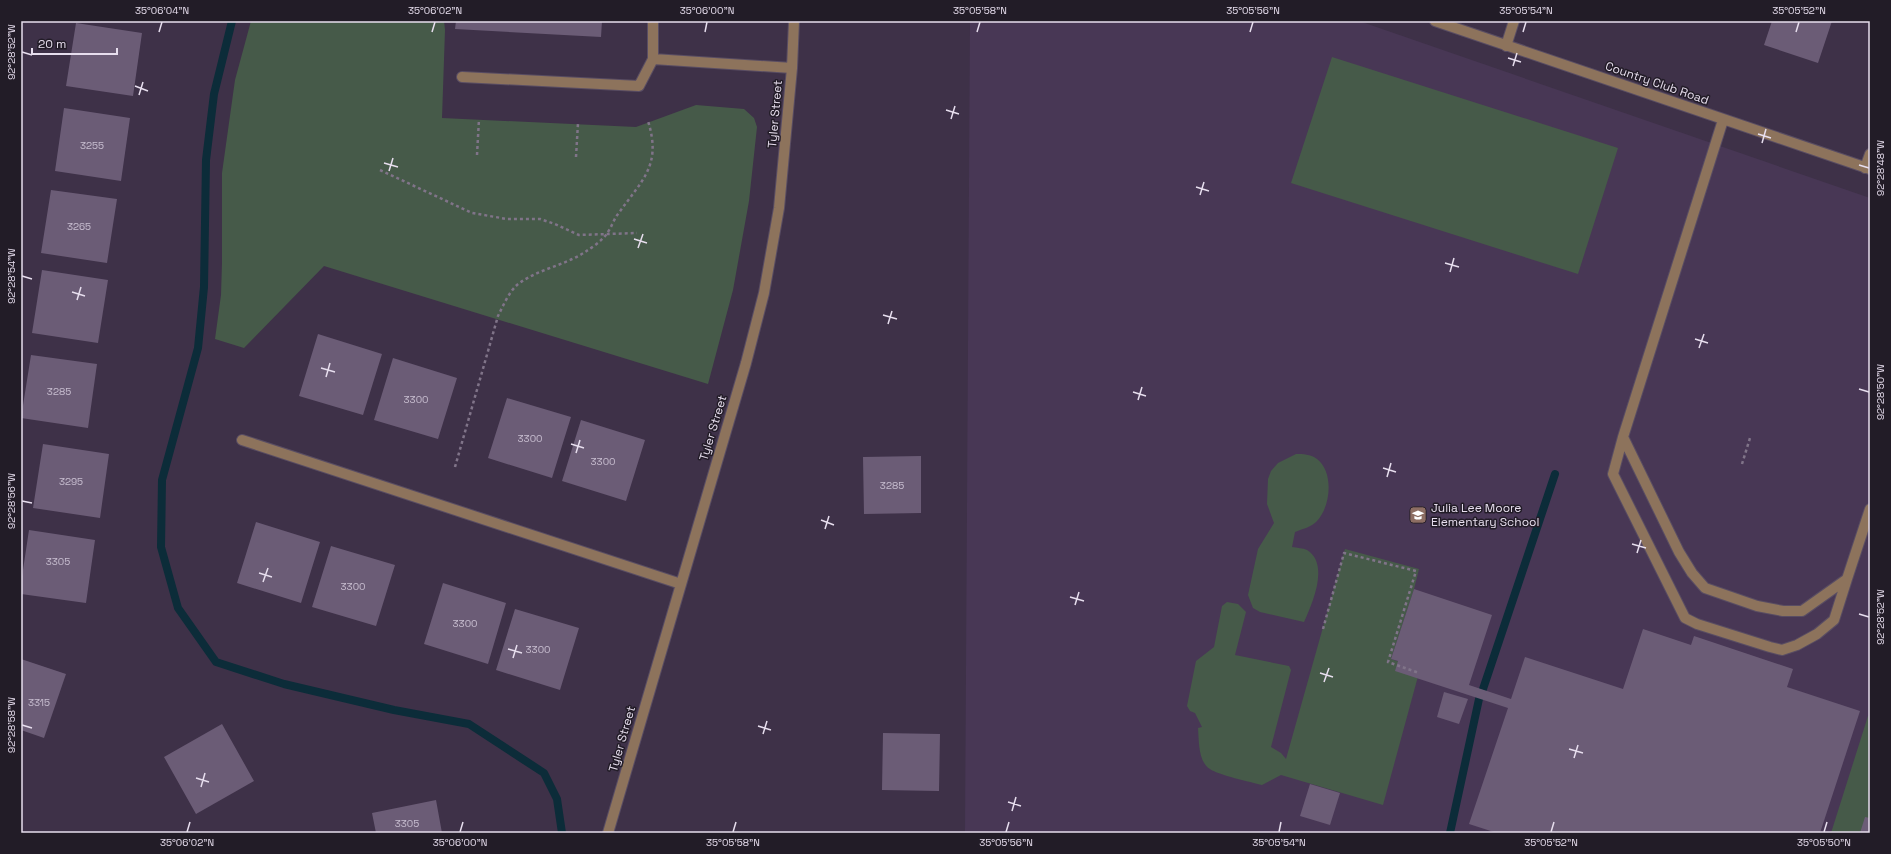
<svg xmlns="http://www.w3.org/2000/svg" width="1891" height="854" viewBox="0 0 1891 854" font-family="'Space Grotesk',sans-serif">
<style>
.built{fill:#483755}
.green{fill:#465a49}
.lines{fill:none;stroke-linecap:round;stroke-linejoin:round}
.stream{stroke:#0c2c39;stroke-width:8}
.building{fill:#6b5c76}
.minor-casing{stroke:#594d63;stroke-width:12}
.path{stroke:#807489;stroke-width:2.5;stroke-dasharray:3 3;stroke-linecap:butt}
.minor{stroke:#8d735c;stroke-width:10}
.ticks{fill:none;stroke:#e7deee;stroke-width:1.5}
.labels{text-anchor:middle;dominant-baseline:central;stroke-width:3;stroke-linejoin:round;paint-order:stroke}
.number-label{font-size:10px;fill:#c8bed0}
.street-label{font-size:12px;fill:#e7deee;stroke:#221c27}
.poi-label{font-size:12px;fill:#e7deee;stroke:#221c27;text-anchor:start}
.neatline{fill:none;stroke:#e7deee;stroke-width:1.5}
.ticks-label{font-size:10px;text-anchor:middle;fill:#e7deee}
</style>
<rect width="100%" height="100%" fill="#3e3148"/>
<!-- built -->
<path class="built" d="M970,21h389l511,177v635h-905z"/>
<!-- green -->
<path class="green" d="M251,21h193l1,9 -3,88 194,9 60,-22 48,4 10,9 3,9 -8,74 -16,89 -25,94 -384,-118 -80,82 -29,-9 6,-44 1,-32v-90l13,-93z
M1332,57l286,91 -40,126 -287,-91z
M1296,454c7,0 14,0 21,5 17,13 14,47 0,62 -5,6 -15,8 -22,11l-3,15c5,1 11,1 15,3 23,14 5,54 -3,72l-44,-10 -7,-4 -5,-13 10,-46 16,-26 -7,-19 1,-25 3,-8 7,-8z
M1345,549l74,20 -5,20 -23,70 29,10 -37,136 -102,-30 -19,10c-11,-3 -44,-10 -52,-16 -12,-7 -11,-29 -12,-41l4,-1 -7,-14 -5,-2 -3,-5 9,-45 18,-14 8,-41 5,-4 11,2 8,8 -11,43 54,11 2,4 -20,77 10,6 5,6z
M1868,716h2v117h-39z"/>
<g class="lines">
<!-- stream -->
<path class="stream" d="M232,21l-18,73 -8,66 -2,127 -6,61 -36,132 -1,67 17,61 38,54 68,22 110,26 75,14 75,49 13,26 5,34
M1483,689l72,-215
M1450,833l29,-134"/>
</g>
<!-- building -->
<path class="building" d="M456,21h146l-1,16 -146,-8z
M1772,21h60l-14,42 -54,-18z
M76,23l66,10 -9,63 -67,-10z
M64,108l66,10 -9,63 -66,-10z
M51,190l66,9 -10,64 -66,-10z
M42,270l66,10 -10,63 -66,-10z
M318,334l64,20 -19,61 -64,-19z
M31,355l66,9 -9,64 -67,-10z
M393,358l64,20 -19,61 -64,-19z
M507,398l64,19 -19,61 -64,-20z
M581,420l64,20 -19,61 -64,-20z
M43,444l66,10 -9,64 -67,-10z
M921,456v57l-57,1 -1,-57z
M256,522l64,20 -19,61 -64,-20z
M29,530l66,10 -9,63 -65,-9v-11z
M331,546l64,19 -19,61 -64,-19z
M443,583l63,20 -18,61 -64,-20z
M1414,589l78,26 -23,70 42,14 14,-42 98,32 20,-60 48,16 3,-9 99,33 -6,18 73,24 -40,122h-323l-28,-9 39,-116 -113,-37 3,-10 -7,-2z
M515,609l64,19 -19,62 -64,-20z
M21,659l45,15 -22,64 -23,-8z
M1444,692l24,7 -9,25 -22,-7z
M222,724l32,57 -58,33 -32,-57z
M883,733l57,1 -1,57 -57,-1z
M1310,784l30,9 -10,32 -30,-9z
M436,800l6,33h-66l-4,-20z
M1865,817l5,1v15h-10z"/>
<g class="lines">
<defs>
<path id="minor" d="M1435,21l435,148
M1506,46l8,-25
M653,59l139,9
M462,77l177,9 14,-27v-38
M1723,120l-100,317 56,115 13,21 13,15 52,18 26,5h19l45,-32 23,-70
M1865,168l5,-14
M1623,437l-10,37 72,144 12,6 73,23 12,3 15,-5 20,-11 17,-14 13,-41
M242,440l439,144
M608,833l138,-470 18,-70 15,-85 13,-140 2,-47"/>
</defs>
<!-- minor casing -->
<use href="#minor" class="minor-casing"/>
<!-- path -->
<path class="path" d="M477,155l2,-36
M576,157l2,-34
M380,170l92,43 35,6h33l15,5 24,11 58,-2
M1742,464l8,-26
M455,467l43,-151c5,-10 11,-24 19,-31 20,-16 47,-19 68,-33 8,-5 18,-12 23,-20 4,-6 6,-13 10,-18 24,-34 44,-48 30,-93
M1323,629l21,-76 72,18 -28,91 31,11"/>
<!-- minor -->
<use href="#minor" class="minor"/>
</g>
<!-- ticks -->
<path class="ticks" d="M159,32l3,-10M432,32l3,-10M705,32l2,-10M977,32l3,-10M1250,32l3,-10M1523,32l3,-10M1796,32l3,-10M22,52l10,3M1508,58l13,4M1513,66l4,-13M135,86l13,5M139,95l4,-13M946,110l13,4M951,119l4,-13M1758,134l13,4M1762,143l4,-14M384,163l14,4M1859,165l10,3M389,171l4,-13M1196,187l13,4M1200,195l4,-13M634,239l13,4M638,248l5,-14M1445,263l14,4M1450,272l4,-14M22,276l10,3M72,292l13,4M77,300l4,-13M883,315l14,4M888,324l4,-13M1695,339l13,4M1699,348l5,-14M321,368l14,4M326,377l4,-14M1859,389l10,3M1133,392l13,4M1138,400l4,-13M571,444l13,4M576,453l4,-13M1383,468l13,4M1387,477l4,-14M22,501l10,2M821,520l13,5M825,529l4,-13M1632,544l14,4M1637,553l4,-13M259,573l13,4M263,582l5,-14M1070,597l14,4M1075,605l4,-13M1859,614l10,3M508,649l14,4M513,658l4,-13M1320,673l13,4M1324,682l5,-14M22,725l10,3M758,726l13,4M763,734l4,-13M1569,749l14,4M1574,758l4,-13M196,778l13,4M201,787l4,-14M1008,802l13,4M1012,811l4,-14M187,832l3,-10M460,832l3,-10M733,832l3,-10M1006,832l3,-10M1279,832l2,-10M1551,832l3,-10M1824,832l3,-10"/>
<!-- icons -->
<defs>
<symbol id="school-square" viewBox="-11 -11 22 22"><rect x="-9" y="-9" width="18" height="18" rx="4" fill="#8d6e63" stroke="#221c27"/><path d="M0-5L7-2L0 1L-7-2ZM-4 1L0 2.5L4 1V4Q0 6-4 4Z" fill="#fff"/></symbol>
</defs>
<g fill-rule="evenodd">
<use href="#school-square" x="1408" y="505" width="20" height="20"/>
</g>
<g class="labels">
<!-- number labels -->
<g class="number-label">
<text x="92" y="145">3255</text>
<text x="79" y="226">3265</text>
<text x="59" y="391">3285</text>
<text x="416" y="399">3300</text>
<text x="530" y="438">3300</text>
<text x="603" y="461">3300</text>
<text x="71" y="481">3295</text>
<text x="892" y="485">3285</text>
<text x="58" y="561">3305</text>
<text x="353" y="586">3300</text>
<text x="465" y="623">3300</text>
<text x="538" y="649">3300</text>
<text x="39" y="702">3315</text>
<text x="407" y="823">3305</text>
</g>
<!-- street labels -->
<g class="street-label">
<text transform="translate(1657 83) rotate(19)">Country Club Road</text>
<text transform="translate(775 114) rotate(-85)">Tyler Street</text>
<text transform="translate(713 428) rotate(-73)">Tyler Street</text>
<text transform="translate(622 739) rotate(-74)">Tyler Street</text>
</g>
<!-- poi labels -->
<g class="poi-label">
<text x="1431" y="508">Julia Lee Moore<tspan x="1431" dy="14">Elementary School</tspan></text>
</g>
</g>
<!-- border -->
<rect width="1891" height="854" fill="none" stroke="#221c27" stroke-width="44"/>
<!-- scale -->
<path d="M32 48v6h85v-6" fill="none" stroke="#e7deee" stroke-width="2"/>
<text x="38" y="48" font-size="12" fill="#e7deee" stroke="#221c27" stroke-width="3" paint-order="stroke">20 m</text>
<rect x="22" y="22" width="1847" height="810" class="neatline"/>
<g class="ticks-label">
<text x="162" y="14">35°06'04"N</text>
<text x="435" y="14">35°06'02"N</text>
<text x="707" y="14">35°06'00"N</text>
<text x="980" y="14">35°05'58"N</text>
<text x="1253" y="14">35°05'56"N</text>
<text x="1526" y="14">35°05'54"N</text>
<text x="1799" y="14">35°05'52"N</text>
<text transform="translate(11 52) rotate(-90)" y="4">92°28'52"W</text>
<text transform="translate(1880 168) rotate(-90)" y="4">92°28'48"W</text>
<text transform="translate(11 276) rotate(-90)" y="4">92°28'54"W</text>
<text transform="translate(1880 392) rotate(-90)" y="4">92°28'50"W</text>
<text transform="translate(11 501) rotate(-90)" y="4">92°28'56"W</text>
<text transform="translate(1880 617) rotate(-90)" y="4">92°28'52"W</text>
<text transform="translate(11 725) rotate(-90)" y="4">92°28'58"W</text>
<text x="187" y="846">35°06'02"N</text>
<text x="460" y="846">35°06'00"N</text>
<text x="733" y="846">35°05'58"N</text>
<text x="1006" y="846">35°05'56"N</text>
<text x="1279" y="846">35°05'54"N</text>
<text x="1551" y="846">35°05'52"N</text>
<text x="1824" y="846">35°05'50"N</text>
</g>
</svg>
